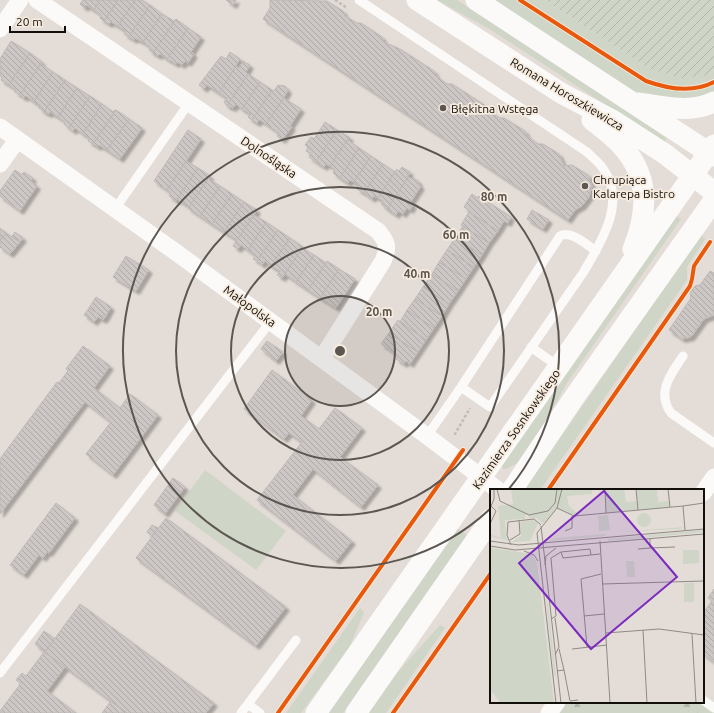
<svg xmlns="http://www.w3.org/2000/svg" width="714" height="713" viewBox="0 0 714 713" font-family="Ubuntu,sans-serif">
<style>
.grass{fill:#cfd5c7}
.forest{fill:url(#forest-firs)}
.garden{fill:url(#garden-furrows)}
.building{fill:url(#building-back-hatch);stroke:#beb8b6;filter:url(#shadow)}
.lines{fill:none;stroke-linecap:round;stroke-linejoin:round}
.path{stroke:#bfbdbb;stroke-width:2.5;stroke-dasharray:3 2;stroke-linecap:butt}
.service{stroke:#fbfaf9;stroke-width:9}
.minor{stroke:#fbfaf9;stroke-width:17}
.tertiary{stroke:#fbfaf9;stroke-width:21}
.cycleway-casing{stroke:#f7ebde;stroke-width:6}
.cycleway{stroke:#e8590c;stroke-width:4}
.ring{fill:none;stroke:#5c5651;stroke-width:2}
.poi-dot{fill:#5c5651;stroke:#f7ebde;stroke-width:1.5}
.labels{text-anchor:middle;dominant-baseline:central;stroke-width:3.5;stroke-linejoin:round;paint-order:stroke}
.street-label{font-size:12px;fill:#120e09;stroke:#f7ebde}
.poi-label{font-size:12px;fill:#120e09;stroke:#f7ebde;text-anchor:start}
.inset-road{fill:none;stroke:#908a85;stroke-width:1}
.view{fill:#7b2cbf;fill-opacity:0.15;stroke:#7b2cbf;stroke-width:2}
.inset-edge{fill:none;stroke:#120e09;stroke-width:2}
.centre{fill:#5c5651;stroke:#f7ebde;stroke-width:2}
.ring-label{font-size:12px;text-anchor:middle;font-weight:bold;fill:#5c5651;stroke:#f7ebde;stroke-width:3.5;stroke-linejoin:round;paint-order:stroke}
</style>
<defs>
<pattern id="forest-firs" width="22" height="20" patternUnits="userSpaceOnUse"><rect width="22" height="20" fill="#cfd5c7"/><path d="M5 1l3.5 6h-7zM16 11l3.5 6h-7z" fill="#b1b6aa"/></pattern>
<pattern id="garden-furrows" width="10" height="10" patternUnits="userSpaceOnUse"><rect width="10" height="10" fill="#cfd5c7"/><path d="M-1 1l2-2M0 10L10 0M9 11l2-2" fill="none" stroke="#b1b6aa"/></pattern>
<pattern id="building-back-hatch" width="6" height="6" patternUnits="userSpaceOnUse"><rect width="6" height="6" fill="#ccc6c5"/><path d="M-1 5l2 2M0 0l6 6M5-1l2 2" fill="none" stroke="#aea9a8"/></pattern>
<filter id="shadow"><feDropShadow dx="3.5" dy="3.5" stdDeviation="1" flood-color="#0004"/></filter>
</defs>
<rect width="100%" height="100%" fill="#e4ddd7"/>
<!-- grass -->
<path class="grass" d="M437,0h20l210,138 -3,5 -173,-113z
M493,0h52l105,69 54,7 10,-5v21l-15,6 -17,3 -42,-7 -21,-10z
M675,215l6,4 -114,164 -26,47 -22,32 -13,7h-3l-2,-5z
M701,235l4,4 -18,28v13l-147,210h-16z
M205,470l81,61 -30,39 -81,-59z
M457,528l10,7 -124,178h-15z
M360,608l4,4 -1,3 -13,31 -49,67h-15z
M440,625l5,3 -59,85h-17l28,-40z
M557,702h146l11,6v5h-165z"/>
<!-- forest -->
<path class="forest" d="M577,702h12l-8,11h-11z
M674,702h24l3,5 -4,6h-9z"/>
<!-- garden -->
<path class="garden" d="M545,0h169v71l-10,5 -23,2 -31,-9z"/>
<!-- building -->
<path class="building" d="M83,0h17l-6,10 -8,-5 -1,3 -5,-4z
M100,0h18l-14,21 -4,-3 1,-3 -7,-5z
M118,0h17l-17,26 -7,-4 -2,2 -5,-3z
M135,0h7l8,5 -21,32 -5,-3 2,-3 -8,-5z
M226,0h10l-3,5z
M270,0l57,1 16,10 2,5 12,7h4l21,14 2,5 16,7 34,22 2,5 11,8h5l34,22 2,5 12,7h4l21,13 2,5 11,8h5l16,10 5,12 8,-1 16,10 4,11 -3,11 -7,9 -7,4 -7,10 -305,-201 7,-11z
M150,5l12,9 -19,28 -8,-4 -1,2 -5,-3z
M162,14l12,7 2,-2 -23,34 -4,-3 2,-2 -8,-6z
M176,19l12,9 -21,31 -7,-5 -2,2 -5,-3z
M188,28l13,9 -10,15 3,2 -6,9 -3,-2 -3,4 -5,-3 -1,2 -9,-5z
M11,41l19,12 -21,32 -8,-5 1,-3 -2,-1v-17z
M230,52l10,7 -21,34 -12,-8 -3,4 -5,-4 22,-29 5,3z
M30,53l12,9 -22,33 -5,-3 1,-2 -7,-5z
M243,61l7,4 -4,7 2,2 -21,32 -3,-4 3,-4 -8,-5 17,-27 3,2z
M42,62l-1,2 12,8 -19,30 -8,-6 -2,2 -4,-3z
M53,72l12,8 -21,32 -5,-4 2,-2 -7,-4z
M248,74l12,8 -18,27 -6,-5 -3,4 -6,-2z
M65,80l12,8 -19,29 -8,-5 -1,2 -5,-2z
M260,82l12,8 -20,30 -4,-3 3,-3 -9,-5z
M278,85l7,1 3,5 -22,33 -6,-4 -3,3 -5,-3 20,-30 2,1z
M77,88l13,8 -21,32 -5,-4 1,-2 -7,-5z
M90,96l12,8 -19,30 -8,-6 -2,3 -4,-3z
M284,98l17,11 -11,17 2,1 -10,13 -5,-4 2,-3 -13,-9z
M102,104l11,8 2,-2h1l-23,34 -5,-3 2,-3 -7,-4z
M116,110l13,9 -22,31 -8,-5 -1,2 -5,-3z
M129,119l13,9 -22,31 -13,-9z
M325,122l12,8 -21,32 -7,-5 2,-3 -5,-3 2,-4 -3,-2 6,-8 3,2z
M188,130l13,9 -34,51 -13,-9z
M337,130l12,7 -19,29 -4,-2 -2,3 -8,-5z
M349,137l1,1 -2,2 11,8 -19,30 -7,-5 2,-3 -5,-4z
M359,148l12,8 -17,26 -4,-2 -2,3 -8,-5z
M371,156l12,8 -19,29 -7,-4 2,-4 -5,-3z
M186,161l12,7 -22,33 -7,-5 2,-3 -4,-3z
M383,164l12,8 -17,26 -4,-2 -2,3 -8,-6z
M402,167l8,5 -2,4v1l-21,32 -6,-5 2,-3 -5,-3 19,-29 2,2z
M198,168l12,8 -21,31 -12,-8z
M15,170l7,5 2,-3 9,6 -2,3 6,5 -17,25 -20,-15v-5z
M210,176l-1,3 11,7 -20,30 -12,-8z
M408,177l4,2 1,-2 6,5 -1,2 3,2 -11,17 3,2 -3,5 -3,-2 -4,6 -5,-3 -2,4 -9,-6z
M220,186l12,8 -20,30 -12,-8z
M232,194l12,8 -20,30 -12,-8z
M472,194l6,4 1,-2 32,21 -3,6 -4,-2 -6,10 -29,-19 1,-1 -6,-4z
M244,202l13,8 -20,30 -13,-8z
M532,210l17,10 -6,9 -16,-10z
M469,212l29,19 -9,12 -28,-18z
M254,215l12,7 -18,28 -7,-5 -3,4 -5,-3z
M266,222l12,8 -21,31 -4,-2 3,-4 -8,-5z
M463,226l26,17 -7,12 -27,-17z
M0,228l6,5 -6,8z
M278,230l12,8 -19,28 -6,-5 -3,4 -5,-4z
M15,232l8,6 -3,4 -8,-5z
M6,233l14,9 -10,12 -10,-7v-6z
M290,238l13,9 -21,31 -5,-3 3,-4 -9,-5z
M455,238l27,17 -8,12 -27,-17z
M302,248l12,7 -18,27 -11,-8 -3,4z
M447,250l27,17 -8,12 -27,-17z
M314,255l12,8 -18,27 -12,-8z
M126,256l23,14 -13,21 -23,-14z
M327,261l12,8 -19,29 -12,-8z
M439,262l27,17 -8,12 -26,-17z
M339,269l16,10 -19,29 -16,-10z
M710,271l4,2v42l-10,4 -13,18 -9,2 -13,-9 22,-32 -1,-5 5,-7 5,-1z
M432,274l26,17 -9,13 -26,-17z
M423,287l26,17 -7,12 -27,-17z
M96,297l15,10 -6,11 -16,-10z
M415,299l27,17 -8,12 -27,-18z
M89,308l16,10 -2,2 -5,-3 -4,5 -10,-7z
M407,310l27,18 -8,12 -26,-18z
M398,320l28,20 -8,12 -29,-19z
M389,333l29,19 -8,12 -4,-3 -2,3 -8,-5 3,-3 -18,-12z
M267,341l16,11 -7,9 -15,-12z
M83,346l27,20 -16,22 26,20 10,-14 28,21 -45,60 -27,-21 25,-32 -26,-20 -85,112v-55l57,-77 2,1 9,-12 -2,-2z
M272,370l40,30 -11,16 18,13 16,-21 27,20 -22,29 38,28 -17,22 -48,-38 -20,26 59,46 -16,20 -79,-61 45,-58 -13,-9 -5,6 -40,-30z
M173,478l12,9 -20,27 -11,-9z
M56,503l19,15 -26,35 -2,-1 -4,6 -4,-3 -15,20 -14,-10z
M166,518l120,89 -30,39 -120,-88z
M152,525l6,3 -6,8 -5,-4z
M714,589v73l-11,-8v-41l9,-12 -4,-3z
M80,604l134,99 -8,10h-79l-82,-61z
M44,631l11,8 -10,13 -10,-8z
M44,652l21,15 -18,24 29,22h-76v-2l21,-28 -5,-3 6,-7 4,3z
M111,701l16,12h-25z"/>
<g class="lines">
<!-- path -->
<path class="path" d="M335,0l12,8
M455,435v-1l15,-26"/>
<!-- service -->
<path class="service" d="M359,0l228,152c6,6 13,11 17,18 23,33 -4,74 -21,103l-93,134 -29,-20
M115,209l74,-106
M531,347l28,20
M683,356c-12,18 -27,36 -12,57l43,30
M427,436l34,-49 99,-151c11,-6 27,9 36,15
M0,673l271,-352
M703,700l11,8
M248,704l48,-64
M241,713l7,-9 12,9"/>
<!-- minor -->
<path class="minor" d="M37,0l341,231c10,12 11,16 5,30l-61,97
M0,29l20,-29
M0,127l177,126 250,183 71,54
M0,164l17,-24
M703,493l11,-16
M549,713l8,-11"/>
<!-- tertiary -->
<path class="tertiary" d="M417,0l144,93 53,28 51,33 49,38
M476,0l238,156
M638,103c26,3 51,11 76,-1
M592,120c10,8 21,16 30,26 28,31 26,67 11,103
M512,490l61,-91 141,-199
M316,713l398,-568
M356,713l135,-194"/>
<defs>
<path id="cycleway" d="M520,0l126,81c22,8 47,12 68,1
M548,490l142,-204 2,-7 2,-13 16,-24
M278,713l185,-263
M393,713l98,-140"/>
</defs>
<!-- cycleway casing -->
<use href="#cycleway" class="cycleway-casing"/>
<!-- cycleway -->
<use href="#cycleway" class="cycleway"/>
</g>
<!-- distance rings -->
<circle cx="340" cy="351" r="55" fill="#5c5651" fill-opacity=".12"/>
<g class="ring">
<circle cx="340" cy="351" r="55"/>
<circle cx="340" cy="351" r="109"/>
<circle cx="340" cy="351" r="164"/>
<path d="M490 509A218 218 0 1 1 508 490"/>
</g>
<!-- markers -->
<g class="poi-dot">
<circle cx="443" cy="108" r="4"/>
<circle cx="585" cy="186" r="4"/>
</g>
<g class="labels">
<!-- street labels -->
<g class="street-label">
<text transform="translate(567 94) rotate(31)">Romana Horoszkiewicza</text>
<text transform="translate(269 157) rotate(34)">Dolnośląska</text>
<text transform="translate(250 306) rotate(36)">Małopolska</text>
<text transform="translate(516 429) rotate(-55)">Kazimierza Sosnkowskiego</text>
</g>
<!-- poi labels -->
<g class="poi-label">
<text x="451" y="108">Błękitna Wstęga</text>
<text x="593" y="179">Chrupiąca<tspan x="593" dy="14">Kalarepa Bistro</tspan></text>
</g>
</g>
<!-- overview -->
<g transform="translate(490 489)">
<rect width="214" height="214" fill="#e4ddd7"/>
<path d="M21,0h81v5l-25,2 2,10 10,9 -5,1 -17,-8 -14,16 -6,-6h-8l-1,-3h-3v4l-20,1 1,17 3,4 -19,-5v-2l11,4 -3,-32 15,-2zM115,0h19l2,13 11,-1 -1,-12h21l1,13 11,-1 1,6 -64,6zM44,31l4,3 -8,18 -18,1 9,-6 -1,-14zM193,38l-3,2 -59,3zM214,41v2l-96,9v-2zM115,45v2l-57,5 7,-3zM0,59l35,5 7,2 5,8 17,140h-14l9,-11 -16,-128 -7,-8 -32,-2 -4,-2zM193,61h16v13l-16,1zM136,72h8l1,16h-8zM194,94h10v19h-10zM55,98l3,18 8,71 -2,-1z" fill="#cfd5c7"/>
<path d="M147 31a7 7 0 1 1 14 0a7 7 0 1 1-14 0ZM118,26l2,15 -11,1 -1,-15z" fill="#cfd5c7"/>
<path d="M27,0h31l-1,7 -4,7 -2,-7 -23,2z" fill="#cfd5c7"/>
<path d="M0,63l36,4 7,8 16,128 -9,11h-39l-11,-13z" fill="#cfd5c7"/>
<path class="inset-road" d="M7,0l3,12 29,14 19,-4 7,-8 2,-14M115,0l1,24M146,0l2,21M178,0l2,18M193,17l21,-3M67,19l17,8 109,-10 2,24M0,20l4,-10v-10M0,35l6,-13 -5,-5M51,37l20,177M75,42l7,-3v-12M160,50v9l25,-1M20,51l10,-6 -1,-14M0,52l29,4 185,-16M110,52l10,162M21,56l-4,-10 1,-13 26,-3 7,6M0,57l25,4 189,-16M148,60l12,-1M34,62l10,4 4,6M71,63l2,6 37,-4M55,76l1,-9 10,-8M112,95l102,-3M94,127l20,-2M65,129l4,29 -4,8M61,130l5,-3 -5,-58 10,-6 29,-3 1,6M153,141l4,73M116,144l53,-4 45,6M202,145l4,69M97,158l-6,-68 20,-5M69,160l5,21M82,160l35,-4M67,182l7,-1 6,31 8,-1M66,214l-19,-170 20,-25 5,-19"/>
<path class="view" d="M114,2l73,86 -86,72 -72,-86z"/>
<rect width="214" height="214" class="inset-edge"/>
</g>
<circle cx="340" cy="351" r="6" class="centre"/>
<g class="ring-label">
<text x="494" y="201">80 m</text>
<text x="456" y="239">60 m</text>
<text x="417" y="278">40 m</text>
<text x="379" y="316">20 m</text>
</g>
<!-- scale -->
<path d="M10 26v6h55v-6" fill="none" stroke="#120e09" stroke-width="2"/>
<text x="16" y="26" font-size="12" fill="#120e09" stroke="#f7ebde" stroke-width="3" paint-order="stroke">20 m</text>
</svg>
